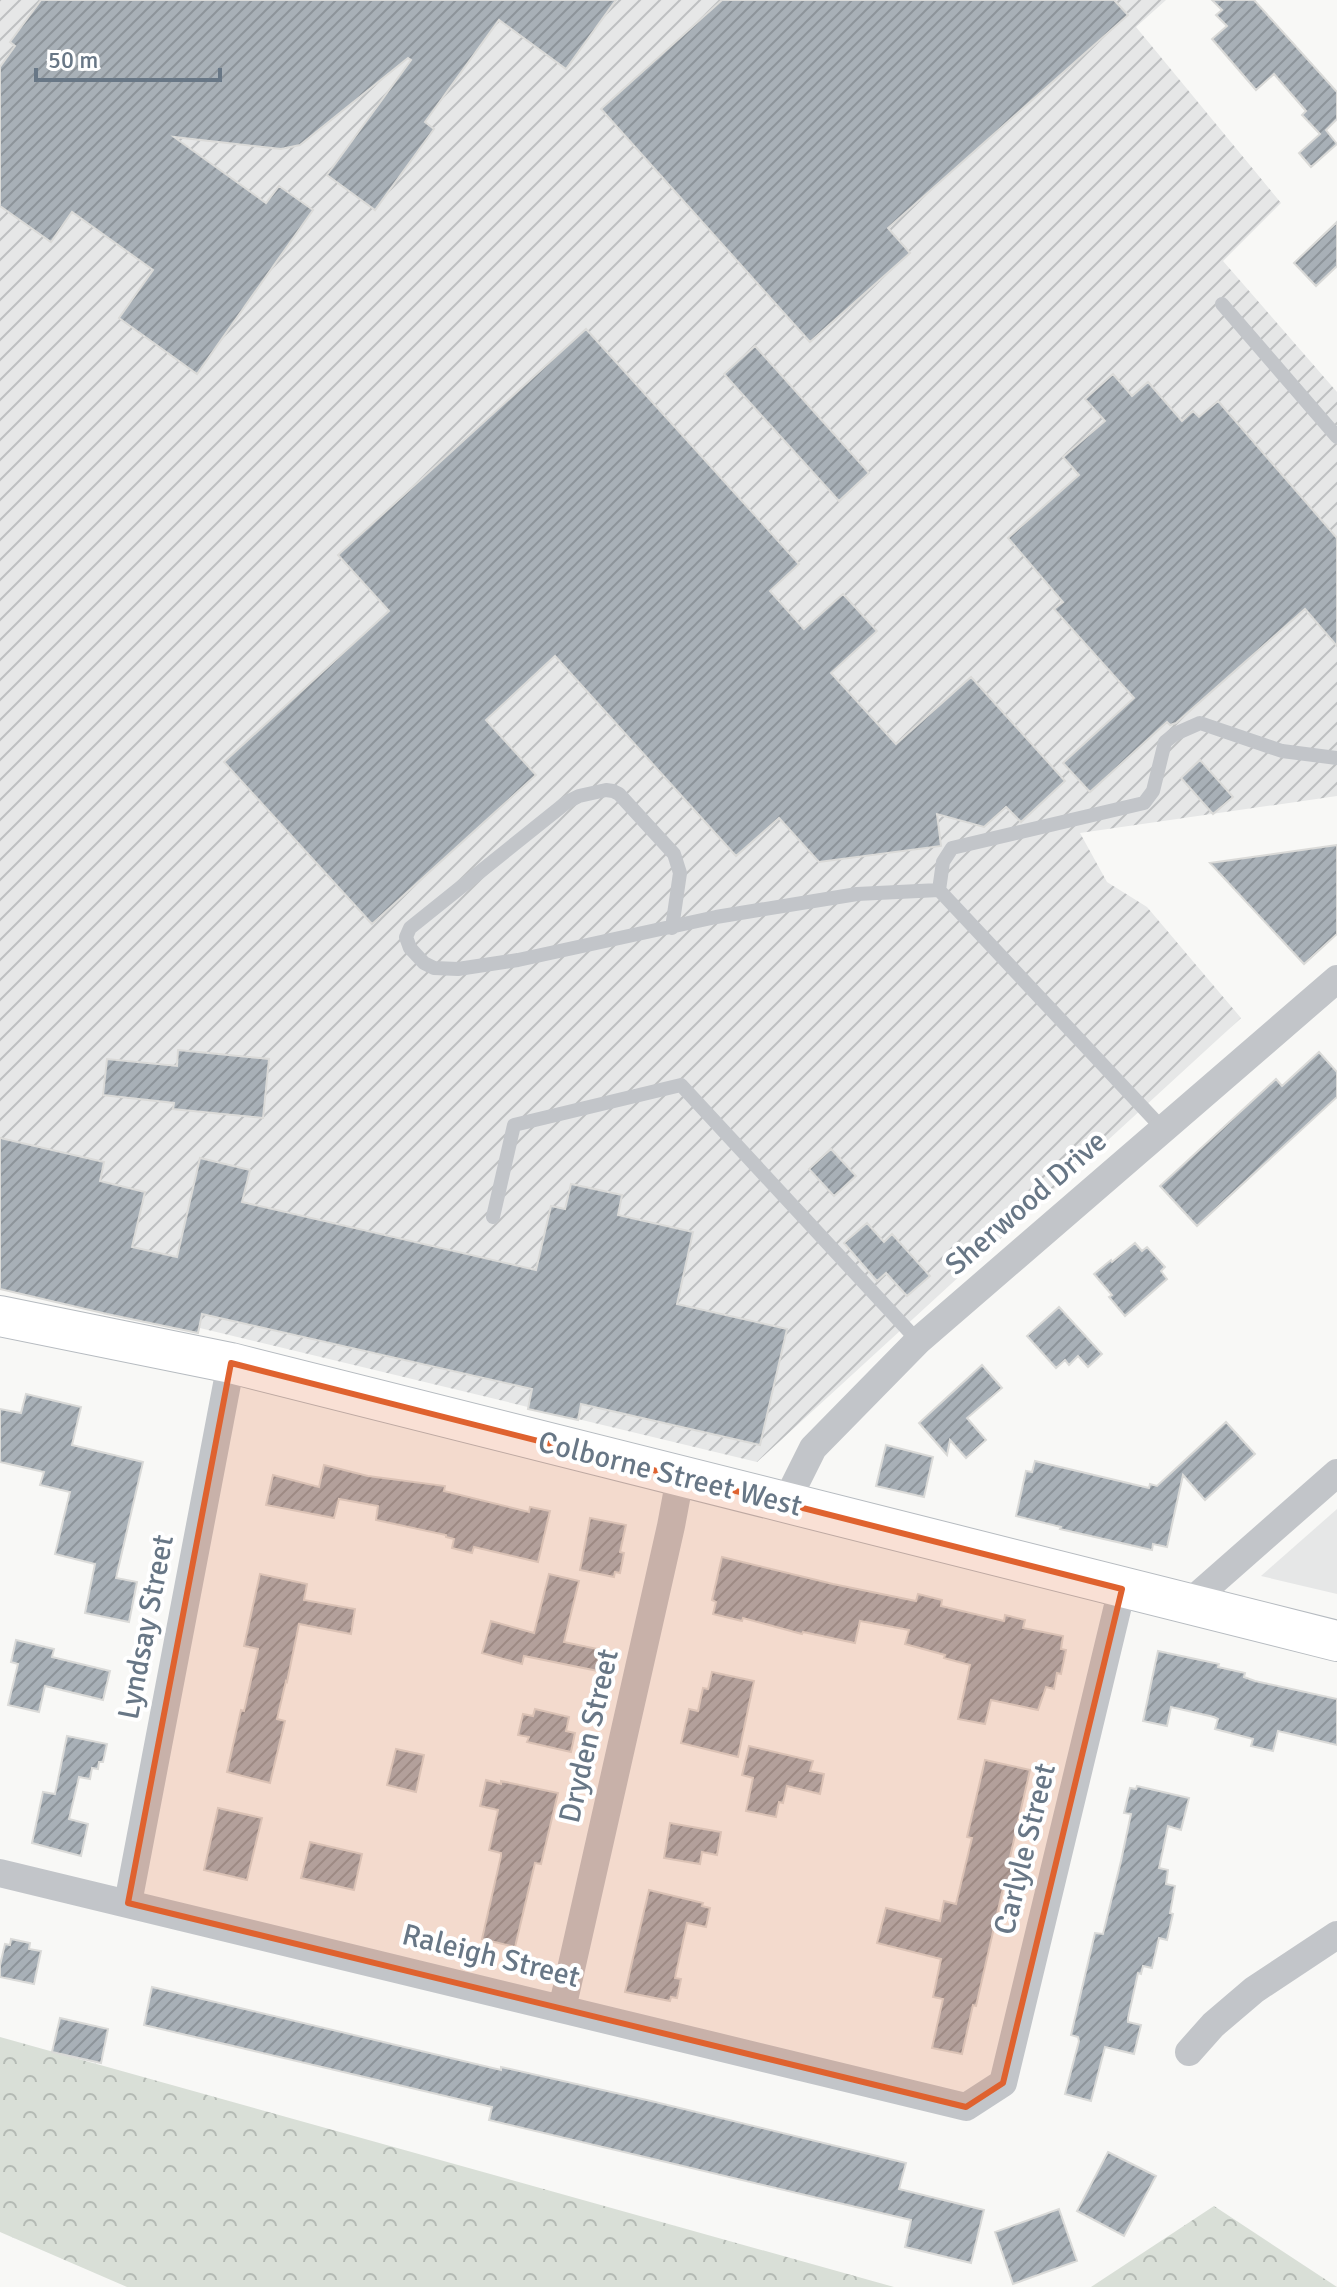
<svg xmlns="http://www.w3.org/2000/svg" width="1337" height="2287" viewBox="0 0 1337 2287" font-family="Signika,sans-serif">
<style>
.built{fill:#e6e7e7}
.industrial{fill:url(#industrial-furrows)}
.forest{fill:url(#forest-crowns)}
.building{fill:url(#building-hatch);stroke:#dadad8;stroke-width:2}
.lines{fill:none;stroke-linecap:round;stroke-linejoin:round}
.secondary-casing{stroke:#b6bbc0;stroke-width:42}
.service{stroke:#c2c5c9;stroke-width:14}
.minor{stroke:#c2c5c9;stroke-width:28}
.secondary{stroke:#fff;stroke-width:40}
.marked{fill:#df622f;fill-opacity:0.2;stroke:#df622f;stroke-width:6;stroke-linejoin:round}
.labels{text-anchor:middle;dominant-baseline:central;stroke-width:8;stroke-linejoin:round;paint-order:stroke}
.street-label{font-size:30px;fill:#687786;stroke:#fff}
</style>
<defs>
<pattern id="industrial-furrows" width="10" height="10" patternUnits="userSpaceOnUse" patternTransform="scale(2)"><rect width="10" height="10" fill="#e6e7e7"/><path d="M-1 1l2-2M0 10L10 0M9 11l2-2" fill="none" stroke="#bec0c1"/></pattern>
<pattern id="forest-crowns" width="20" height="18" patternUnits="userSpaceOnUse" patternTransform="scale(2)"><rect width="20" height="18" fill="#d9dfd7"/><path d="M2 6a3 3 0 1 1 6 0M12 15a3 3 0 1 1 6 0" fill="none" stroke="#b4bab4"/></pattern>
<pattern id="building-hatch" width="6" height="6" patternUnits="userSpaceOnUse" patternTransform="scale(2)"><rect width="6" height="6" fill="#a8b0b7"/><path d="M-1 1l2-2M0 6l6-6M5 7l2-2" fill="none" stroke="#8d949a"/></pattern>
</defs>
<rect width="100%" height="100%" fill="#f8f8f6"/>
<!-- built -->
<path class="built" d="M1337,1509v85l-76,-18z"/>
<!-- industrial -->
<path class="industrial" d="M0,0h1166l-30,27 145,176 -58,58 114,131v404l-257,37 27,49 40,25 94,111 -484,444 -757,-182z"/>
<!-- forest -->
<path class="forest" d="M0,2037l894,250h-767l-127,-55z
M1214,2206l123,81h-246z"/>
<!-- building -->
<path class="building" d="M41,0h575l-50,69 -67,-49 -74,102 9,7 -59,81 -48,-35 84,-115 -3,-2 -108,87 -19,4 -107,-12 92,66 13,-17 34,24 -116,164 -78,-56 34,-48 -81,-58 -21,30 -51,-36v-139l15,-21 -5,-4z
M722,0h392l14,15 -240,213 22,25 -100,89 -209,-233z
M1212,0h42l83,92v27l-11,11 11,14 -26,23 -12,-14 21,-19 -18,-19 4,-4 -32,-37 -18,16 -44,-51 15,-13 -11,-11 6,-5z
M1337,222v44l-21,20 -22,-23z
M586,329l213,235 -29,27 34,38 39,-35 34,37 -46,42 65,71 75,-67 94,104 -44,41 -15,-15 -22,20 -47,-13 4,32 -122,16 -40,-44 -43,38 -181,-200 -69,64 50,55 -164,149 -148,-162 165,-151 -51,-56z
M755,346l114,127 -30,28 -115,-127z
M1113,374l19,22 16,-14 34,39 11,-10 6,6 19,-16 119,137v108l-32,-37 -129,114 -6,2 -3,-3 -77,70 -27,-29 71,-65 -80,-89 9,-7 -55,-64 71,-63 -16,-18 42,-36 -20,-22z
M1200,760l33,37 -20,17 -32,-36z
M1337,845v89l-33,30 -94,-101z
M178,1050l91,9 -6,59 -90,-9 1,-6 -71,-8 4,-36 70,7z
M1319,1052l18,20v25l-140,129 -37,-40 116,-107 6,7z
M0,1138l104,24 -4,19 45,11 -13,55 45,10 23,-99 50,12 -8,32 294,68 15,-64 14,3 6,-25 51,11 -4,20 75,17 -16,72 110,25 -27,116 -179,-41 -3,16 -50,-11 4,-20 -330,-75 -4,19 -91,-19 -107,-25z
M831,1149l25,27 -22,20 -25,-27z
M867,1223l17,19 8,-8 38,42 -23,20 -21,-23 -9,8 -33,-38z
M1135,1243l7,8 5,-4 18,20 -4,4 6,8 -42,37 -16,-19 3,-2 -18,-21 17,-14 1,2z
M1059,1307l43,47 -14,13 -10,-11 -9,9 -4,-5 -9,8 -29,-32z
M982,1365l20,23 -35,30 19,22 -20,18 -16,-18 -3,15 -28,-32z
M26,1394l55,13 -9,38 71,17 -27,116 21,4 -8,40 -44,-9 10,-49 -40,-10 15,-62 -30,-7 4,-13 -44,-10v-53l21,4z
M1226,1422l29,32 -50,46 -22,-25 -16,72 -14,-3 -1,6 -92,-21 1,-2 -45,-11 10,-45 6,1 3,-11 114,27 1,-4 7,2z
M886,1445l47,12 -9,40 -48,-11z
M324,1465l44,11 77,10 -1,5 85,21 1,-5 20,4 -12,51 -64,-15 -2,6 -20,-5 2,-9 -8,-2v-2l-70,-15 2,-14 -39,-7 -5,19 -68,-13 7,-30 46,12z
M590,1518l36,7 -6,27 4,1 -4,20 -5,-1 -1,5 -34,-7z
M722,1557l111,27 83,17 2,-7 24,6 -1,6 63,15 1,-6 20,5 -2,8 40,8 -2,13 5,1 -5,24 -4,-1 -3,16 -8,-2 -8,23 -47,-10 -6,24 -27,-5 12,-54 -26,-7 1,-3 -40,-11 4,-14 -49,-9 -5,22 -52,-11 -1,2 -59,-16 -1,3 -29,-7 3,-12 -4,-2z
M260,1574l47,10 -3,16 51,9 -4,25 -52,-10 -12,58 -1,-1 -9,38 8,2 -15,62 -43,-11 14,-62 3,1 14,-62 -14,-3z
M549,1574l30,7 -15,61 38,8 -4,21 -74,-15 -2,8 -40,-11 9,-32 43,12z
M16,1640l38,9 -2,8 58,14 -7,29 -58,-14 -6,26 -31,-7 10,-41 -7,-2z
M1158,1651l61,13 -1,3 27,6 -1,4 11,4 82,18v46l-59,-14 -5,20 -22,-5 2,-7 -38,-10 3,-10 -4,-2 -43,-10 -4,19 -24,-5z
M712,1672l42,9 -16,76 -57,-14 8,-34 9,2 5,-23 5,1z
M535,1709l34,8 -3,14 9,2 -4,19 -44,-10 2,-5 -11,-2 5,-21 10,2z
M67,1736l40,8 -4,18h-4l-1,7 -6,-1 -2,11 -11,-2 -10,42 19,5 -7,32 -49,-13 11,-51 12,2z
M749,1746l64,15 -3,10 14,3 -4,20 -33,-8 -4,17 -4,-1 -3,15 -30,-6 7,-33 -11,-3z
M396,1749l28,6 -8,37 -29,-7z
M985,1760l45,10 -22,96 7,1 -5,19 -6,-2 -28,122 -3,-1 -11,49 -30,-6 11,-49 -10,-2 8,-38 -64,-16 9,-35 54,13 4,-20 12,3 16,-66 -5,-1z
M486,1780l15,4v-3l57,12 -17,71 -6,-1 -20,84 -33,-8 19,-83v-3l-12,-3 9,-40 -18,-4z
M1137,1786l52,12 -8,32 -13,-4 -9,42 9,2 -2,14 9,2 -5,27 3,1 -6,26 -8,-2 -7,30 -9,-2 -2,8 -3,-1 -10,45v4l13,3 -7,29 -29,-7 -14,54 -26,-7 14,-53 -1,-4 -7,-2 24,-102 8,1 18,-73 10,-47 -7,-1 6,-25 6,1z
M218,1808l44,10 -15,62 -43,-10z
M670,1823l51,9 -4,23 -15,-3 -2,12 -36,-6z
M310,1842l52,12 -8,36 -53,-12z
M649,1890l54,13 -1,3 8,2 -4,19 -19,-4 -12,55 6,1 -4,19 -6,-1 -1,4 -45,-9z
M11,1939l19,4 -1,6 12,2 -7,33 -34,-7v-12l5,-21 5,1z
M152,1987l349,83v-3l150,34 255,62 -7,26 85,21 -13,53 -66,-16 6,-27 -422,-100 3,-13 -348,-82z
M60,2018l48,11 -7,34 -49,-11z
M1108,2152l48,24 -32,60 -47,-25z
M1059,2209l18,52 -64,23 -18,-52z"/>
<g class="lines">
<defs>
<path id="secondary" d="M0,1316l231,47 1106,278"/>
</defs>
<!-- secondary casing -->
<use href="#secondary" class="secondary-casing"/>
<!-- service -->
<path class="service" d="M1222,304l115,133
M939,890l4,-28 9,-14 192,-45 9,-12 12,-49 10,-8 25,-11 82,28 55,7
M672,928l8,-55 -6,-19 -55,-60 -6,-3 -7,-1 -27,6 -12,6 -157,126 -4,9 4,11 14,15 10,5 24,1 60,-9 198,-43 141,-23 82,-4 224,239
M493,1217l21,-92 167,-40 237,256"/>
<!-- minor -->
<path class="minor" d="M786,1502l27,-54 105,-107 419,-362
M1187,1605l150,-132
M0,1873l966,234 37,-24 119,-494
M128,1903l103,-540
M562,2009l109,-483 9,-48
M1189,2052l24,-27 41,-35 83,-55"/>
<!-- secondary -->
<use href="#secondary" class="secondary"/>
</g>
<!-- marked area -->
<path class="marked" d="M231,1363l891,226 -119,494 -37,24 -838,-204z"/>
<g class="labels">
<!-- street labels -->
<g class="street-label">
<text transform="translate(1026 1203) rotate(-41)">Sherwood Drive</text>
<text transform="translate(670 1474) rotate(14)">Colborne Street West</text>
<text transform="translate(146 1627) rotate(-79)">Lyndsay Street</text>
<text transform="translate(589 1736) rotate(-77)">Dryden Street</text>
<text transform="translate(1025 1849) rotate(-76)">Carlyle Street</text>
<text transform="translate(491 1956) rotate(14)">Raleigh Street</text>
</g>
</g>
<!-- scale -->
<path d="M36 68v12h184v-12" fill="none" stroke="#687786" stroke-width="4"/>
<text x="48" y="68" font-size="24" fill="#687786" stroke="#ffffff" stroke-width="6" paint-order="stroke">50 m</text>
</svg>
